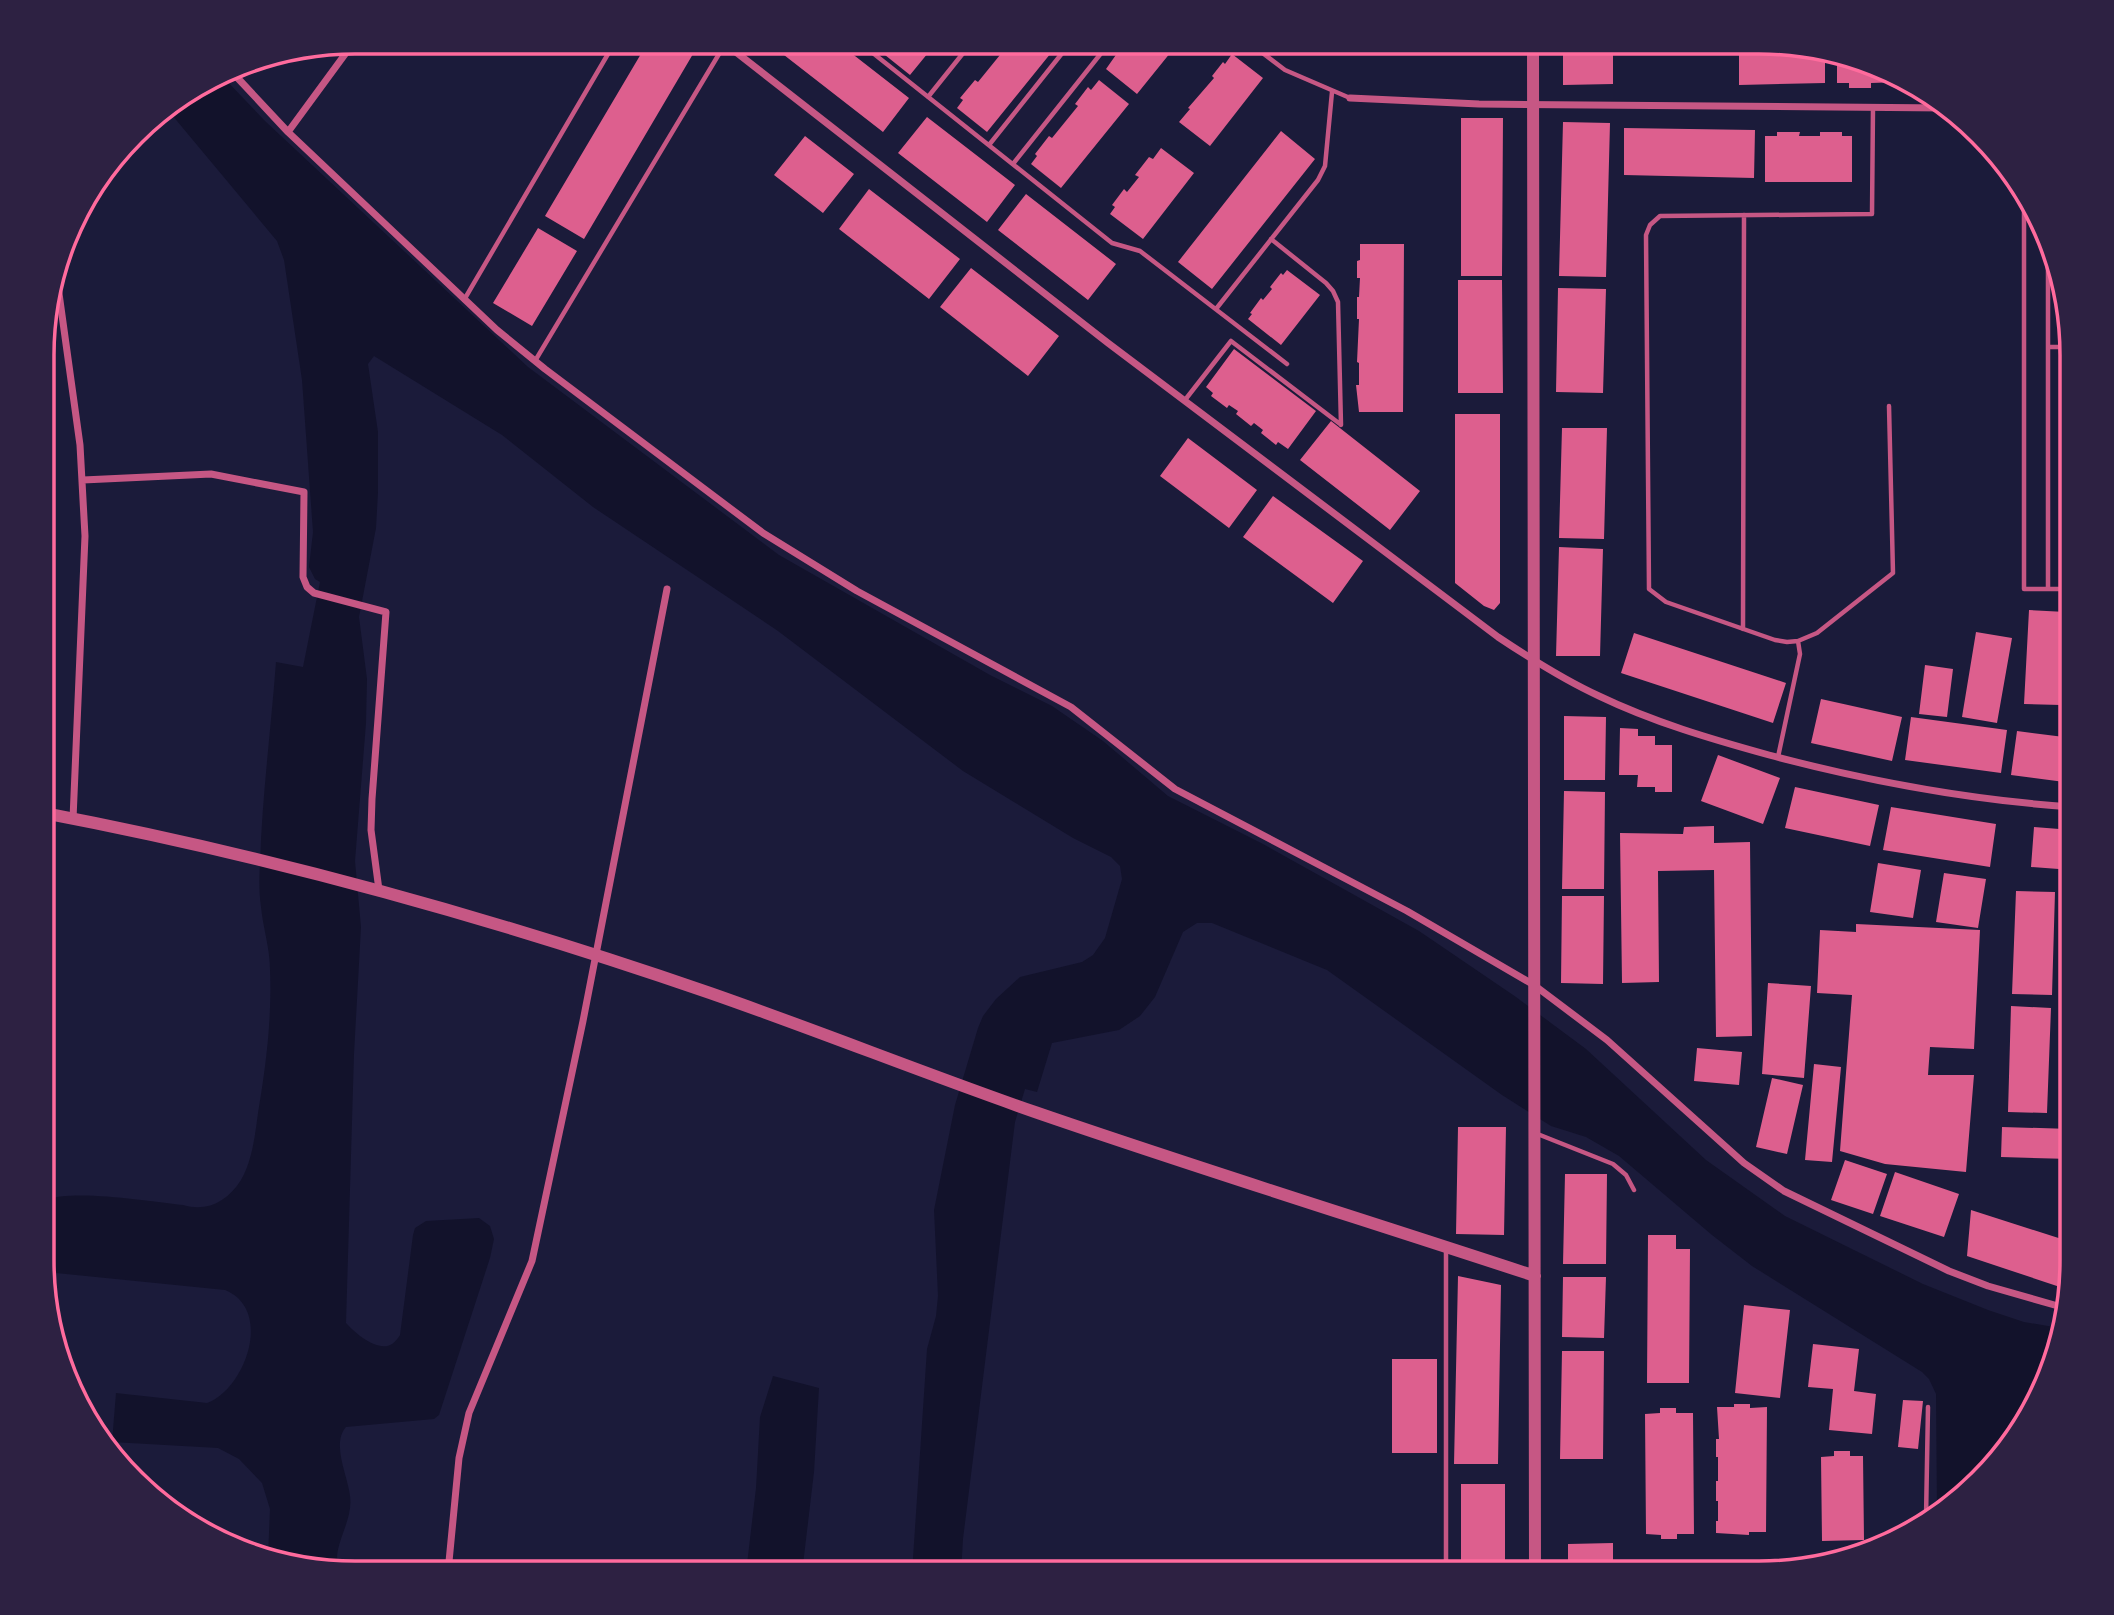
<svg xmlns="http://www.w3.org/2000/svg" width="2114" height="1615" viewBox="0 0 2114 1615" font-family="Manrope,sans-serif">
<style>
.water{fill:#12122b}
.building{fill:#dd5f8e}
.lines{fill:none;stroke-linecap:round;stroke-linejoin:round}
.service{stroke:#c65784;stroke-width:4.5}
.minor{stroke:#c65784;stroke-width:7}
.tertiary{stroke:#c65784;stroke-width:12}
.rim{fill:none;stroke:#ff6b9d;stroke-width:3.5}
</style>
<rect width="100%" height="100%" fill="#1b1b3a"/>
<!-- water -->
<path class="water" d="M223,77l42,44 263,246 251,188 211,120 62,31 51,35 65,55 95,48 156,87 97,66 70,52 120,111 79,56 138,68 65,26 36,12 36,6 -12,52 -54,86 -57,44 -1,-116 -7,-15 -7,-7 -170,-106 -40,-31 -93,-79 -33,-19 -35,-11 -49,-31 -175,-125 -115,-47h-15l-14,9 -28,65 -15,19 -21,14 -67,13 -15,49 -12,-3 -10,33 -52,417 -2,34h-49l15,-224 9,-33 2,-20 -4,-86 21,-105 23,-77 5,-12 13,-17 24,-22 62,-15 11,-7 12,-17 17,-59 -2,-13 -9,-9 -38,-19 -110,-67 -185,-140 -185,-124 -91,-72 -128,-79 -6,8 10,68v60l-2,36 -17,89 8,62 -1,44 -11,138 6,66 -7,127 -8,269c9,10 32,30 46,21 3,-2 6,-6 8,-9l13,-100 2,-7 11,-7 53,-3 11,8 4,13 -4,19 -51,157 -5,4 -88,8c-15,17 2,49 4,69 3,21 -11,40 -13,60 0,5 2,11 2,16l-71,-15 2,-48 -8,-26 -23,-24 -21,-11 -106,-6 4,-49 91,10c38,-14 67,-93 18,-113l-169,-17 -13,3v-76c34,-11 102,1 140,5 24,7 44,-3 58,-25 11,-19 14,-44 17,-67 8,-47 14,-95 12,-143 0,-22 -7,-42 -9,-63 -2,-14 -2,-29 -1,-43 2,-67 11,-135 16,-202l27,5 17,-85 -5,-3 -6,-12 4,-35 -11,-152 -18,-120 -7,-19 -110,-132z
M773,1376l46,12 -5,84 -12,101h-56l10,-85 4,-71z"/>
<!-- building -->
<path class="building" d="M648,42h25l20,12 -109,185 -39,-23z
M794,42h43l72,56 -26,34 -99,-77z
M887,42h50l-27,33 -30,-24z
M1005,42h43l7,6 -68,84 -30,-24 6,-8 -3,-2 15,-18 3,2 26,-32 -3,-2z
M1125,42l2,2 52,-2 -42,52 -31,-25z
M1563,43h50v41l-50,1z
M1739,43h40l46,10v30l-86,2z
M1232,54l31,24 -53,68 -31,-24 11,-13 -2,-1 26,-30 -2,-2 11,-14 2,2z
M1837,56l41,10 33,20 -11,1v-5l-29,1v5h-22v-5h-12z
M1099,80l30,24 -68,84 -30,-24 6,-8 -2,-2 14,-18 3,2 26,-32 -3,-2 13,-17 3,3z
M927,117l88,68 -28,37 -89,-69z
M1461,118h42l-1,158h-41z
M1563,122l47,1 -4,154 -47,-1z
M1624,128l131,2 -1,48 -130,-3z
M1281,131l34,28 -103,130 -34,-27z
M1777,132h23l-1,4h21v-4h22v4h10v46h-87v-46h12z
M805,136l49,38 -31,39 -49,-38z
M1161,148l33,25 -51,66 -33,-25 5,-7 -3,-2 12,-16 3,3 12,-15 -4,-2 14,-18 4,2z
M869,189l91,70 -31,40 -90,-70z
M1026,194l90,70 -28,36 -90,-70z
M538,228l39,23 -45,75 -39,-23z
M1360,244h44l-1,168h-44l-3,-27h3v-22l-2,-1 2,-43h-2v-22h2l1,-19h-3v-17l3,-1z
M971,268l88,68 -31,40 -88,-69z
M1287,270l33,25 -39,50 -33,-26 4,-5 -2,-1 11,-15 2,2 9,-11 -2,-2 11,-14 2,2z
M1458,280h44l1,113h-45z
M1558,288l48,1 -3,104 -47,-1z
M1234,349l82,62 -28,38 -10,-7 -2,3 -15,-12 2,-3 -9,-7 -3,3 -15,-12 2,-3 -9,-6 -2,3 -16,-12 2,-3 -7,-6z
M1455,414h45v189l-6,7 -10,-4 -29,-23z
M1331,421l89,70 -30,39 -90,-70z
M1562,428h45l-3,111 -45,-1z
M1188,438l69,52 -28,38 -69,-52z
M1273,496l90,65 -30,42 -90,-66z
M1559,547l44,2 -3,107h-44z
M2029,610l37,2 -5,93 -37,-1z
M1976,632l36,6 -15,85 -35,-6z
M1634,633l152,50 -13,40 -152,-50z
M1925,665l28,4 -6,48 -28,-3z
M1821,699l81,18 -10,44 -81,-18z
M1564,716l42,1 -1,63h-41z
M1911,717l96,13 -6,43 -96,-13z
M1620,728l18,1v7h17v9h17v47h-17v-5h-18l1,-12h-19z
M2017,731l55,7v45l-61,-8z
M1718,755l62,23 -17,46 -62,-23z
M1795,787l84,18 -9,41 -85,-18z
M1564,791l41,1 -1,97h-42z
M1891,807l105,17 -6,43 -107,-17z
M1714,826v17l36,-1 2,194 -36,1 -2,-167 -56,1 1,111 -37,1 -2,-150 63,1 1,-7z
M2034,827l38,3v40l-41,-3z
M1878,863l43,7 -8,48 -43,-6z
M1944,873l42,6 -8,49 -42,-6z
M2016,891l39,1 -3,103 -40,-1z
M1562,896h42l-1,88 -42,-1z
M1856,924l124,6 -6,119 -44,-2 -2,28h46l-8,97 -81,-8 -45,-13 12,-156 -35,-2 3,-63 36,2z
M1768,983l43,3 -7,92 -42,-4z
M2011,1006l40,2 -4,105 -39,-1z
M2068,1009l4,1 -1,105h-7z
M1697,1048l45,4 -3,33 -45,-4z
M1814,1064l27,3 -9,95 -27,-2z
M1772,1078l31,7 -16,69 -31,-7z
M1458,1127h48l-2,108 -48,-1z
M2002,1127l69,2v30l-70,-2z
M1845,1160l42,14 -14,40 -42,-14z
M1895,1172l64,22 -15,43 -64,-21z
M1565,1174h42l-1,90h-43z
M1971,1210l100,32 -2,48 -102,-34z
M1648,1235h28v14h14l-1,134h-42z
M1458,1276l43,9 -3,179h-44z
M1563,1277h43l-2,61 -42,-1z
M1744,1305l46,5 -10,88 -45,-5z
M1813,1344l46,5 -5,42 22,3 -4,40 -43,-4 4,-41 -25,-2z
M1562,1351h42l-1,108h-43z
M1392,1359h45v94h-45z
M1903,1400l20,1 -5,48 -20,-2z
M1734,1404h16v4l17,-1 -1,125h-17v3l-33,-2v-12h2v-20h-2v-20h2v-24h-2v-18h3l-2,-32h17z
M1660,1408h16v5h17l1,121h-17v5h-16v-4l-15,-1 -1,-120 15,-1z
M1834,1451h16v5h13l1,84 -42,1 -1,-84 13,-1z
M1461,1484h44v89h-44z
M1613,1543v30h-45v-29z"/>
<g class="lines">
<!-- service -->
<path class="service" d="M859,42l253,201 28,8 147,113
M1248,42l37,28 65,28
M928,97l44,-55
M1873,107l-1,107 -212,2 -10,9 -4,10 3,354 17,13 109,38 12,2 11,-1 19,-8 76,-60 -4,-167
M989,145l82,-103
M1013,164l97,-122
M2024,197v392h48
M1271,239l55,44 7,8 5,11 3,123
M2048,254v335
M464,300l151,-258
M1216,309l102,-129 7,-14 7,-74
M2048,347h22
M535,361l190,-317
M1185,400l46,-59 109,83
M1743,629l1,-414
M1778,757l22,-103 -2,-13
M1535,1133l78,31 13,11 8,15
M1446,1248v325
M1926,1518l2,-111"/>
<!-- minor -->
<path class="minor" d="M723,42l385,301 390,294c33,22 66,43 101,59 54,26 112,43 170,59 98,26 201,45 303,52
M232,72l56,60 209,198 48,39 218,164 94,58 214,116 104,82 232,122 127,74 73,55 137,123 40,28 165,80 39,15 77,22
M1350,98l129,6 466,4
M288,132l66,-90
M57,279l23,166 5,91 -12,283
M83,480l128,-6 93,18 -1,85 4,10 7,6 72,19 -14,187 -1,31 8,60
M448,1572l11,-114 10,-45 63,-152 51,-240 84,-432"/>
<!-- tertiary -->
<path class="tertiary" d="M1533,43l2,1530
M44,813c226,43 449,105 666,180 109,38 216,81 325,119 165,57 333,109 500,164"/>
</g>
<!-- crop -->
<path d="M0 0H2114V1615H0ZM355 54H1759A301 301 0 0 1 2060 355V1260A301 301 0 0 1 1759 1561H355A301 301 0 0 1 54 1260V355A301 301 0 0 1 355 54Z" fill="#2d2142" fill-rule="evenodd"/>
<path class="rim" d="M355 54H1759A301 301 0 0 1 2060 355V1260A301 301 0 0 1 1759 1561H355A301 301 0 0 1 54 1260V355A301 301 0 0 1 355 54Z"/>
</svg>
